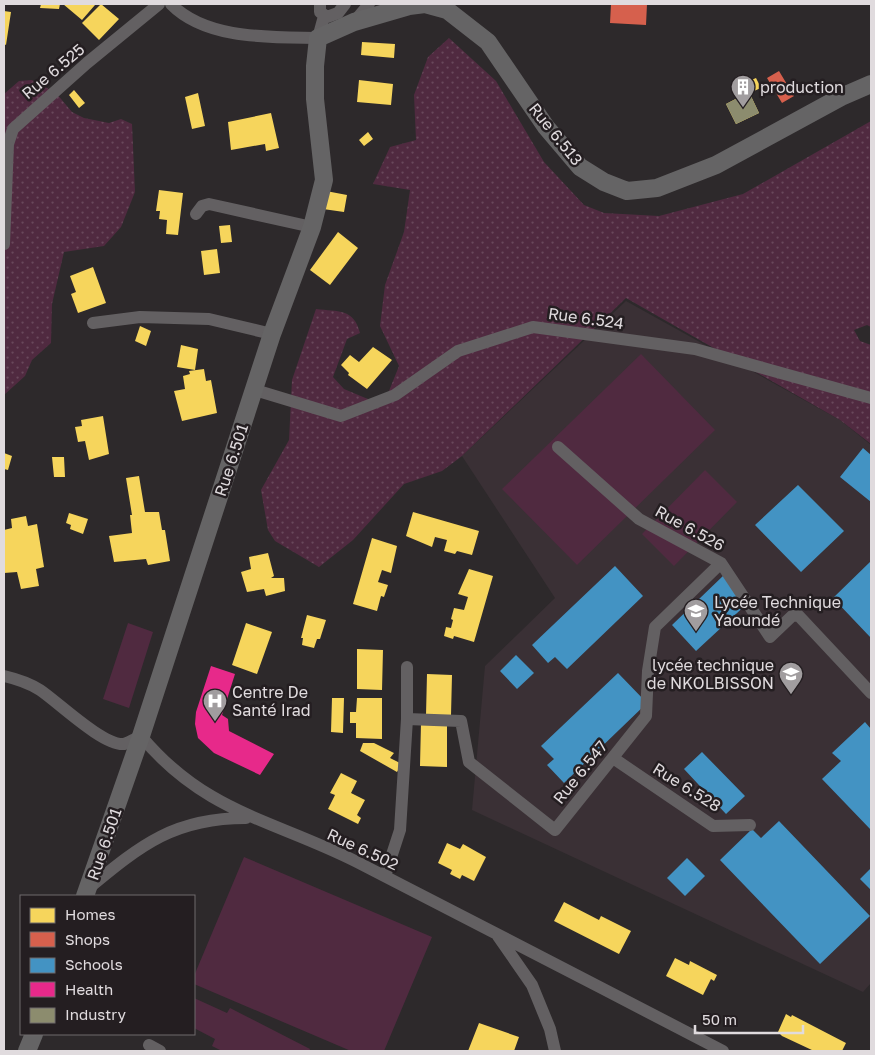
<svg xmlns="http://www.w3.org/2000/svg" width="875" height="1055" viewBox="0 0 875 1055" font-family="'Golos Text',sans-serif">
<style>
.built{fill:#3a3035}
.grass{fill:url(#grass-dots)}
.park{fill:#502a40}
.homes{fill:#f6d55c}
.shops{fill:#d6604d}
.schools{fill:#4393c3}
.health{fill:#e7298a}
.industry{fill:#8c8c6e}
.lines{fill:none;stroke-linecap:round;stroke-linejoin:round}
.street{stroke:#636062;stroke-width:12}
.secondary{stroke:#656465;stroke-width:18}
.labels{text-anchor:middle;dominant-baseline:central;stroke-width:5;stroke-linejoin:round;paint-order:stroke}
.street-label{font-size:16px;fill:#e0dbde;stroke:#241e21}
.poi-label{font-size:16px;fill:#e0dbde;stroke:#241e21;text-anchor:start}
</style>
<defs>
<pattern id="grass-dots" width="8" height="8" patternUnits="userSpaceOnUse" patternTransform="scale(1.25)"><rect width="8" height="8" fill="#502a40"/><path d="M2 2h.1M6 6h.1" fill="none" stroke="#69485b" stroke-width="1.8" stroke-linecap="round"/></pattern>
</defs>
<rect width="100%" height="100%" fill="#2d292b"/>
<!-- built -->
<path class="built" d="M626,301l214,119 31,25v538l-8,9 -391,-182 13,-144 70,-68 -93,-142z"/>
<!-- grass -->
<path class="grass" d="M449,38l47,43 48,81 40,43 20,8 55,3 84,-22 128,-73v206l-4,-2 -13,5 6,11 11,4v99l-31,-24 -214,-122 -164,158 -20,15 -38,13 -51,56 -34,27 -44,-26 -7,-11 -7,-40 28,-50 3,-60 24,-71c22,3 38,-1 44,24l-13,6 -14,38 11,12 31,13 12,-6 12,-30 -19,-40 5,-41 19,-53 6,-42 -37,-6 17,-37 26,-7 -2,-45 14,-38z
M32,80l24,13 16,19 12,6 25,5 12,-4 11,5 3,68 -14,35 -17,19 -40,6 -12,52 -1,39 -19,17 -7,16 -21,19v-301l15,-13z"/>
<!-- park -->
<path class="park" d="M641,354l74,76 -138,135 -75,-76z
M705,470l32,32 -63,64 -32,-32z
M128,623l25,9 -24,76 -26,-9z
M244,857l188,80 -48,114h-33l-157,-67v-8z
M194,998l33,15 3,-5 80,41 -1,2h-87l-10,-5 3,-7 -21,-11z"/>
<!-- homes -->
<path class="homes" d="M41,4h19l-1,5 -19,-1z
M63,4h30l2,1 -13,15z
M101,4l18,15 -20,21 -17,-17z
M4,11l7,1 -5,33 -2,-1z
M362,42l33,2 -1,14 -33,-3z
M756,78l5,10 -7,3 -5,-10z
M359,80l34,4 -2,21 -34,-3z
M74,90l11,13 -6,5 -10,-13z
M749,92l10,21 -23,11 -10,-20z
M198,93l7,33 -13,3 -7,-32z
M271,113l8,35 -13,3 -1,-7 -34,6 -3,-28z
M368,132l5,7 -9,7 -5,-6z
M159,190l24,3 -5,42 -12,-1 1,-14 -8,-1 1,-8h-4z
M326,191l21,4 -3,17 -21,-3z
M230,225l2,17 -11,1 -2,-17z
M338,232l20,16 -28,37 -20,-15z
M217,249l3,24 -16,2 -3,-24z
M93,267l13,36 -28,10 -7,-19 5,-2 -6,-16z
M140,326l11,5 -5,15 -11,-5z
M181,345l17,4 -3,21 -18,-3z
M373,347l19,13 -25,29 -19,-14 1,-2 -8,-8 9,-10 9,7z
M204,369l2,12 5,-1 6,33 -35,8 -8,-30 11,-2 -2,-13 7,-2 -1,-3z
M103,416l6,38 -20,6 -4,-19 -7,1 -3,-15 7,-1 -1,-6z
M4,453l8,3 -4,14 -4,-1z
M52,457h12l1,20h-11z
M139,476l6,36h14l3,18h3l5,31 -22,4 -2,-6 -32,3 -5,-26 23,-3 -2,-18h2l-6,-37z
M413,512l66,19 -7,24 -15,-4 -2,3 -11,-3 3,-11 -12,-3 -3,10 -26,-11z
M69,513l19,6 -5,15 -13,-5 1,-4 -5,-2z
M26,516l2,10 9,-2 7,43 -8,2 3,17 -18,3 -4,-17 -13,1v-43l8,-2 -1,-9z
M372,538l25,8 -6,27 -9,-3 -4,12 10,3 -4,12 -3,-1 -4,15 -24,-7z
M268,553l6,23 -3,2h13l1,13 -19,5 -2,-7 -17,3 -6,-20 10,-3 -2,-12z
M469,569l24,7 -19,66 -20,-6 -1,3 -9,-3 2,-9 5,1 2,-8 -2,-1 3,-11 10,2 4,-13 -10,-3z
M307,615l19,5 -6,19h-3l-3,9 -12,-3 1,-7h-2z
M246,623l26,9 -15,42 -25,-9z
M357,649l26,1 -1,40 -25,-1z
M427,674l25,1 -1,40h-25z
M332,698h12l-1,35 -12,-1z
M357,698h25v41l-26,-1v-15h-6v-11h6z
M421,723h26v44l-27,-1z
M363,743h11l20,10 -4,5 12,6 -5,8 -37,-21z
M341,773l16,8 -6,12 14,7 -8,15 4,3 -3,6 -30,-15 7,-14 -5,-2z
M447,843l13,6 3,-5 23,13 -12,24 -12,-6 -2,4 -10,-5 2,-4 -14,-7z
M564,902l35,18 2,-4 30,15 -12,23 -65,-33z
M675,958l14,7 1,-4 27,14 -3,6 -3,-2 -8,16 -37,-19z
M786,1014l5,3 1,-2 54,28 -4,8h-28l-32,-15 -4,-4z
M479,1023l40,14 -5,14h-46z"/>
<!-- shops -->
<path class="shops" d="M611,4h36l-1,21 -36,-2z
M779,71l15,25 -12,7 -15,-25z"/>
<!-- schools -->
<path class="schools" d="M863,448l8,7v47l-31,-25z
M798,485l46,46 -43,41 -46,-47z
M871,561v77l-38,-40z
M615,566l28,30 -76,73 -12,-12 -7,6 -16,-18z
M724,575l26,26 -54,50 -24,-26z
M516,655l18,18 -17,16 -17,-18z
M618,673l29,30 -83,80 -17,-18 7,-6 -13,-13z
M865,722l6,7v101l-49,-51 19,-18 -9,-8z
M702,752l43,44 -19,18 -42,-45z
M779,821l91,95 -50,48 -100,-104 32,-31 9,9z
M687,858l18,18 -20,20 -18,-18z
M871,868v22l-11,-11z"/>
<!-- health -->
<path class="health" d="M211,666l24,8 -13,41 6,4 1,12 45,23 -14,21 -46,-22 -16,-15 -3,-14 1,-12z"/>
<!-- industry -->
<path class="industry" d="M749,92l10,21 -23,11 -10,-20z"/>
<g class="lines">
<!-- street -->
<path class="street" d="M171,4c35,36 100,33 147,34l6,-22
M320,4v8l7,5 11,-4 7,-9
M354,22l15,-18
M196,214l6,-8 7,-2 103,23
M4,244l4,-100 5,-15 74,-66 72,-59
M93,323l47,-6 69,2 63,15
M255,390l86,26 54,-21 63,-44 75,-24 162,22 176,49
M558,447l81,72 82,44 49,74 22,-21 6,-1 73,78
M407,667v52
M4,676c13,3 25,7 36,14 18,12 63,56 84,54 5,-1 12,-6 17,-8 64,77 133,84 216,126 122,62 244,126 366,189
M613,758l100,68 37,-1
M385,876l15,-46 7,-111 54,2 8,41 86,68 91,-114 2,-45 7,-44 66,-64
M89,888c53,-44 86,-70 157,-70
M498,936l34,49 18,44 5,22
M149,1045l11,6"/>
<!-- secondary -->
<path class="secondary" d="M85,896l56,-160 131,-402 40,-107 12,-47 -9,-81v-33l3,-28 36,-16 55,-16 16,-2 22,6 41,32 58,85 34,40 24,15 23,9 30,-3 59,-23 125,-68 30,-13
M27,1051l7,-17"/>
</g>
<!-- icons -->
<defs>
<symbol id="building-pin" viewBox="-11 -11 22 30"><path d="M0 17L-7.5 6A9.5 9.5 0 1 1 7.5 6Z" fill="#a19d9f" stroke="#241e21"/><path d="M-4-6H4V6H1V3H-1V6H-4ZM-2.5-4.3h1.7v1.8h-1.7ZM.8-4.3h1.7v1.8H.8ZM-2.5-1h1.7V.8h-1.7ZM.8-1h1.7V.8H.8Z" fill="#fff"/></symbol>
<symbol id="school-pin" viewBox="-11 -11 22 30"><path d="M0 17L-7.5 6A9.5 9.5 0 1 1 7.5 6Z" fill="#a19d9f" stroke="#241e21"/><path d="M0-5L7-2L0 1L-7-2ZM-4 1L0 2.5L4 1V4Q0 6-4 4Z" fill="#fff"/></symbol>
<symbol id="hospital-pin" viewBox="-11 -11 22 30"><path d="M0 17L-7.5 6A9.5 9.5 0 1 1 7.5 6Z" fill="#a19d9f" stroke="#241e21"/><path d="M-5-5h3v3.5h4V-5h3V5h-3V1.5h-4V5h-3Z" fill="#fff"/></symbol>
</defs>
<g fill-rule="evenodd">
<use href="#building-pin" x="729" y="73" width="28" height="38"/>
<use href="#school-pin" x="682" y="597" width="28" height="38"/>
<use href="#school-pin" x="777" y="660" width="28" height="38"/>
<use href="#hospital-pin" x="201" y="687" width="28" height="38"/>
</g>
<g class="labels">
<!-- street labels -->
<g class="street-label">
<text transform="translate(53 71) rotate(-40)">Rue 6.525</text>
<text transform="translate(556 134) rotate(51)">Rue 6.513</text>
<text transform="translate(586 318) rotate(8)">Rue 6.524</text>
<text transform="translate(231 460) rotate(-72)">Rue 6.501</text>
<text transform="translate(690 528) rotate(29)">Rue 6.526</text>
<text transform="translate(580 772) rotate(-51)">Rue 6.547</text>
<text transform="translate(687 787) rotate(32)">Rue 6.528</text>
<text transform="translate(104 844) rotate(-71)">Rue 6.501</text>
<text transform="translate(363 849) rotate(25)">Rue 6.502</text>
</g>
<!-- poi labels -->
<g class="poi-label">
<text x="760" y="87">production</text>
<text x="714" y="602">Lycée Technique<tspan x="714" dy="18">Yaoundé</tspan></text>
<text x="774" y="665" text-anchor="end">lycée technique<tspan x="774" dy="18">de NKOLBISSON</tspan></text>
<text x="232" y="692">Centre De<tspan x="232" dy="18">Santé Irad</tspan></text>
</g>
</g>
<!-- border -->
<rect width="875" height="1055" fill="none" stroke="#e0dbde" stroke-width="10"/>
<!-- legend -->
<rect x="20" y="895" width="175" height="140" fill="#241e21" stroke="#6f6a6d"/>
<rect x="30" y="908" width="25" height="15" fill="#f6d55c" stroke="#6f6a6d"/>
<text x="65" y="920" font-size="15" fill="#e0dbde">Homes</text>
<rect x="30" y="932" width="25" height="15" fill="#d6604d" stroke="#6f6a6d"/>
<text x="65" y="945" font-size="15" fill="#e0dbde">Shops</text>
<rect x="30" y="958" width="25" height="15" fill="#4393c3" stroke="#6f6a6d"/>
<text x="65" y="970" font-size="15" fill="#e0dbde">Schools</text>
<rect x="30" y="982" width="25" height="15" fill="#e7298a" stroke="#6f6a6d"/>
<text x="65" y="995" font-size="15" fill="#e0dbde">Health</text>
<rect x="30" y="1008" width="25" height="15" fill="#8c8c6e" stroke="#6f6a6d"/>
<text x="65" y="1020" font-size="15" fill="#e0dbde">Industry</text>
<!-- scale -->
<path d="M695 1025v8h108v-8" fill="none" stroke="#e0dbde" stroke-width="2.5"/>
<text x="702" y="1025" font-size="15" fill="#e0dbde" stroke="#241e21" stroke-width="4" paint-order="stroke">50 m</text>
</svg>
